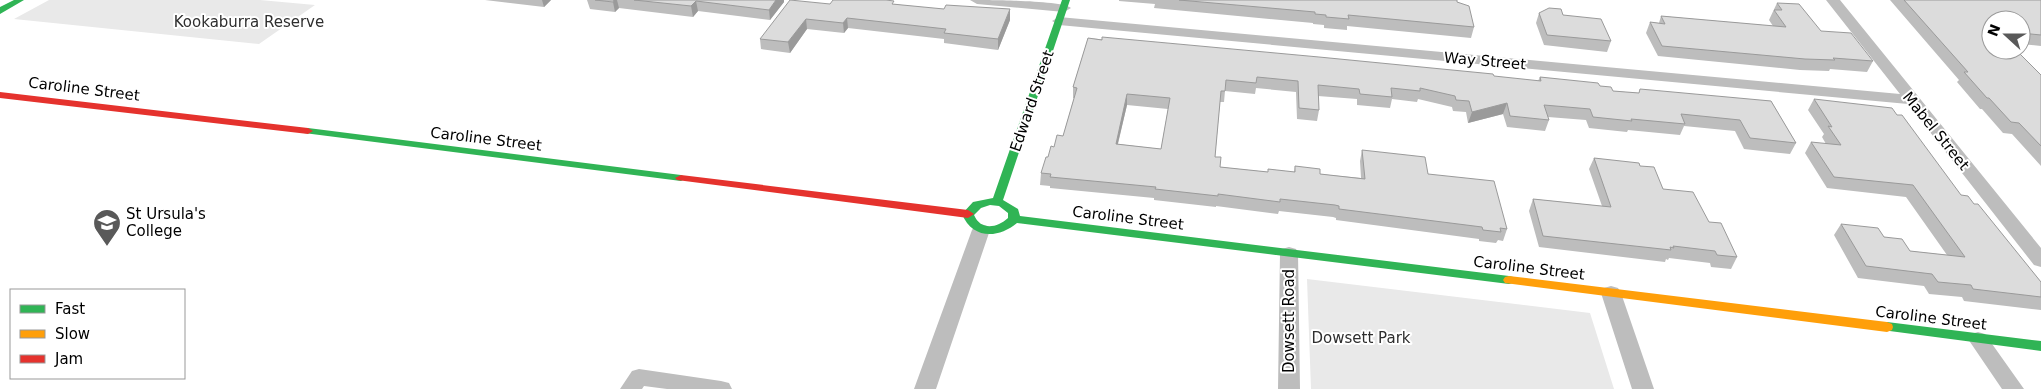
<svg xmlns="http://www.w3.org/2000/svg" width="2041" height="389" viewBox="0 0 2041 389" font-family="'DejaVu Sans',sans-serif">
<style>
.green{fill:#e9e9e9}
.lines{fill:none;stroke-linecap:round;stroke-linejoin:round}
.street{fill:#bdbdbd;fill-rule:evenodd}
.fast{fill:#30b455;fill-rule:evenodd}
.slow{fill:#ff9f0a;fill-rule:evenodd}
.jam{fill:#e5322d;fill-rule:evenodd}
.wall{fill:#bdbdbd;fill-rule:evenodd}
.shaded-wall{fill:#9a9a9a}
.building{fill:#dcdcdc;stroke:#9a9a9a;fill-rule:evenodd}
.labels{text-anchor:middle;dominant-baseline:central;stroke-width:4;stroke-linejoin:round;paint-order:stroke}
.park-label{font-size:15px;fill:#2e2e2e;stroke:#fff}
.street-label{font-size:15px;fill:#000;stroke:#fff}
.poi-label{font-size:15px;fill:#000;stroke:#fff;text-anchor:start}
</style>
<rect width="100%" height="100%" fill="#fff"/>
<!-- green -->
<path class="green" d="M49,0h211l55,5 -56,39 -245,-25z
M1307,279l283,34 24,76h-303z"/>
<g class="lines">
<!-- street -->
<path class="street" d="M970,0c16,0 93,0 101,8l-7,4 -87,-8z
M1826,0h14l201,248v19l-7,-2 -126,-161 -849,-79 -7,-4 7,-4 841,77z
M981,224l6,2 3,4 -54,159h-22l58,-159 3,-4z
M1289,247l7,2 2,4 2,136h-22l2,-136 2,-4z
M1611,286l7,2 3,5 33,96h-22l-31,-96 3,-5z
M1978,332l7,2 39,55h-22l-34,-50 3,-5z
M639,369l82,12 8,2 3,6h-65l-23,-3 -2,3h-22l12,-18z"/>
<!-- fast -->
<path class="fast" d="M14,0h10l-24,14v-7z
M1062,0h8l-67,200 15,9 2,7 489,60 4,1 2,3 -2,3 -4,1 -492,-61c-19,16 -45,16 -55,-9l11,-12 20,-4zM990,205l9,1 9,7v5c-11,10 -27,13 -34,-3l7,-7z
M308,128l373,47 6,3 -6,3 -377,-48 -1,-2 1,-2z
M1887,322l154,19v10l-159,-21 -1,-3 1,-3z"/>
<!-- slow -->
<path class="slow" d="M1509,276l378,46 5,2 1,3 -1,3 -5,2 -382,-49 -2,-3 2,-3z"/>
<!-- jam -->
<path class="jam" d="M0,92l308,36 5,3 -5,3 -308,-36z
M681,175l287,35 6,4 -6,4 -291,-38 -2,-2z"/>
</g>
<!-- wall -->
<path class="wall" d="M485,0h66l-7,7z
M587,0h197v2l-14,18 -72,-9 -5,6 -74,-9 -4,4 -25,-3z
M1119,0h338v2l17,25 -3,11 -124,-12v4l-23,-2v-3l-11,-1v-1l-159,-15 1,-4 -36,-3z
M1890,0h151v46l-20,-2v-24h-30v30l50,25v91l-29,-32 -9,-1 -21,-24h-2l-23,-27 2,-2z
M1777,3l44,28 52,30 -6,11 -37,-3 -1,2 -29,-1 -142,-14 -12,-23 4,-11 9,1 2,-7 112,10 -4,-6z
M830,4h64l116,16 -12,30 -54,-7v-4l-96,-11 -4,5 -37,-4 -17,24 -29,-4 -1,-10z
M1539,13l24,2 48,26 -4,11 -63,-7 -8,-22z
M1088,38l450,43 2,-4 60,9 13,5 25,2 133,8 25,42 -6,11 -46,-5 -9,-18 -51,-5 -4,9 -52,-5 -1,2 -38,-4 -3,-8 -38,-3 1,3 -4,11 -38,-4 -4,-13 -35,9 -2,-11 -13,-1 -1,-4 -34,-8 -1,3 -25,-3 -2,9 -33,-3v-6l-39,-3 1,14 -2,11 -20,-2 -1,-27 -40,-4 -1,6 -30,-3 -1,11h-4l-5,55 5,10 48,5v-3l26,3 1,-6 25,8 41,4 -1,-17 2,-11 66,24 79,55 -4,12 -5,-1 -2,3 -17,-2v-2l-143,-19v-2l-3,-1 -54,-6 -1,3 -62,-8v1l-62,-7v-2l-104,-10v-2l-10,-1 1,-12 13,-26 9,-11 11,-38h-1v-11zM1127,105l41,4 -7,40 -43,-5z
M1814,99l160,105 67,78v28l-77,-9 -2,-4 -33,-3 -5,-8 -66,-8 -24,-43 7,-11 43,13 26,14 37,4 -41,-58 -79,-9 -22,-35 6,-11 15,2 -4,-7 2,-3 -16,-24z
M1594,158l46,8 23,23 46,33 28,35 -6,12 -20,-2 -1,-4 -41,-5 -1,2 -2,-1 -1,3 -126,-15 -10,-36 4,-12 69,7 -13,-37z"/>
<!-- shaded-wall -->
<path class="shaded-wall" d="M542,0h9l-7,7z
M614,0h3l2,8 -4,4 -2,-10z
M776,0h8v2l-14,18 -1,-10z
M696,1l2,10 -5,6 -2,-11z
M1010,9v11l-12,30v-11z
M847,18l1,10 -4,5 -1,-10z
M806,19l1,10 -17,24 -2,-11z
M1127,94v11l-12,50 1,-11z
M1507,103l-4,11 -35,9 4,-11z"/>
<!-- building -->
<path class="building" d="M595,0h19l-1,2z
M634,0h142l-7,10 -73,-9 -5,5z
M790,0l40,4 3,-4h53l8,1 -2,3 52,5 2,-4 64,4 -12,30 -54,-6 2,-4 -99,-11 -4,5 -37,-4 -18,23 -28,-3z
M1179,0h278v2l12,4 5,21 -126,-12 1,4 -23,-2v-2l-11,-1v-2z
M1904,0h137v35l-20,-2v-13h-30v30h25l25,25v71l-22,-23 -8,-1 -22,-24h-2l-23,-26h4z
M1777,3l22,1 22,27 30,2 22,28 -40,-3 2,2 -30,-1 -143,-13 -12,-24 15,2 -4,-8 125,11 -12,-17h8z
M1549,8l12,1 2,6 38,4 10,22 -64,-6 -8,-22z
M1102,37l217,20 174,17 1,2 47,5 -1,-4 58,6 2,3 11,1 2,4 26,2 1,-4 131,12 25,42 -46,-5 -10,-18 -59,-6 4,10 -54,-5 1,2 -39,-4 -3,-8 -46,-4 5,15 -39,-4 -3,-13 -35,9 -3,-11 -13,-1 -1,-4 -35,-8v3l-29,-3 1,9 -32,-3 -1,-5 -41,-4 1,25 -20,-2 -1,-27 -41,-4 -1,6 -30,-3 -1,11h-4l-6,66h6l-1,10 48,5v-3l27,3v-6l25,3v5l45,5 -3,-29 63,7 3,17 66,7 13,48 -7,-1 1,4 -18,-2 -1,-3 -143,-18v-3l-4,-1 -55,-6v3l-62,-8v2l-63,-7 1,-2 -106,-10 1,-3 -10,-1 5,-16h2l3,-11 3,1 3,-12 6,1 14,-48 -4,-1 15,-49 14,2zM1127,94l43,4 -9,51 -45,-5z
M1814,99l78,9 5,7h5l59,80 7,1 6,8h4l63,78v15l-68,-8 -2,-4 -33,-3 -6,-8 -66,-8 -25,-42 37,4 6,9 18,2 8,12 55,6 -52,-72 -79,-8 -23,-35 30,3 -13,-19 4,1z
M1594,158l45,5 1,3 14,1 9,22 30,3 16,30 12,1 16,34 -20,-2 -2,-4 -42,-5 1,2 -4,-1 1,3 -128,-14 -10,-37 78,8z"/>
<!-- icons -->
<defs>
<symbol id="school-pin" viewBox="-11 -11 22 30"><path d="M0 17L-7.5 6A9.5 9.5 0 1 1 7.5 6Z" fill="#595959" stroke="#fff"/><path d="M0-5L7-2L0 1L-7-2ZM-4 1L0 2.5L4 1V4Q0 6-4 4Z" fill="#fff"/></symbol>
</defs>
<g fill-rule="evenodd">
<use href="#school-pin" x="91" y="207" width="32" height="43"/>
</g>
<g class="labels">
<!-- park labels -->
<g class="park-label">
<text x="249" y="22">Kookaburra Reserve</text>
<text x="1361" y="338">Dowsett Park</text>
</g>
<!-- street labels -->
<g class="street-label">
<text transform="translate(1485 61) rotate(5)">Way Street</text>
<text transform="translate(84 89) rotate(7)">Caroline Street</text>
<text transform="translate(1032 101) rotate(-71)">Edward Street</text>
<text transform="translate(1936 131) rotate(51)">Mabel Street</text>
<text transform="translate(486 139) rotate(7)">Caroline Street</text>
<text transform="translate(1128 218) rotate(7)">Caroline Street</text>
<text transform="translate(1529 268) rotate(7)">Caroline Street</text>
<text transform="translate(1931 318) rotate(7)">Caroline Street</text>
<text transform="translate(1289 321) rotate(-90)">Dowsett Road</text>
</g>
<!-- poi labels -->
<g class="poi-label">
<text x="126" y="214">St Ursula's<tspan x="126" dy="17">College</tspan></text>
</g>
</g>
<!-- legend -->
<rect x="10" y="289" width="175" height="90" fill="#ffffff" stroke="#999999"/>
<rect x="20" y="305" width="25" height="8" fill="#30b455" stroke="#999999"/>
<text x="55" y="314" font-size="15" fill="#000000">Fast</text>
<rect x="20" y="330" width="25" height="8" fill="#ff9f0a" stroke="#999999"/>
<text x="55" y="339" font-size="15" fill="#000000">Slow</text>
<rect x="20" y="355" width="25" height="8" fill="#e5322d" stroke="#999999"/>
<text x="55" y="364" font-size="15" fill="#000000">Jam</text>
<!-- north arrow -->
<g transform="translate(2006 35) rotate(291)"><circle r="24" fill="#ffffff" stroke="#999999"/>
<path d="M0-4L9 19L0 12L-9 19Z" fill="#595959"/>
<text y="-8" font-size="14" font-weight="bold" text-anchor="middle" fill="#000000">N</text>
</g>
</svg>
